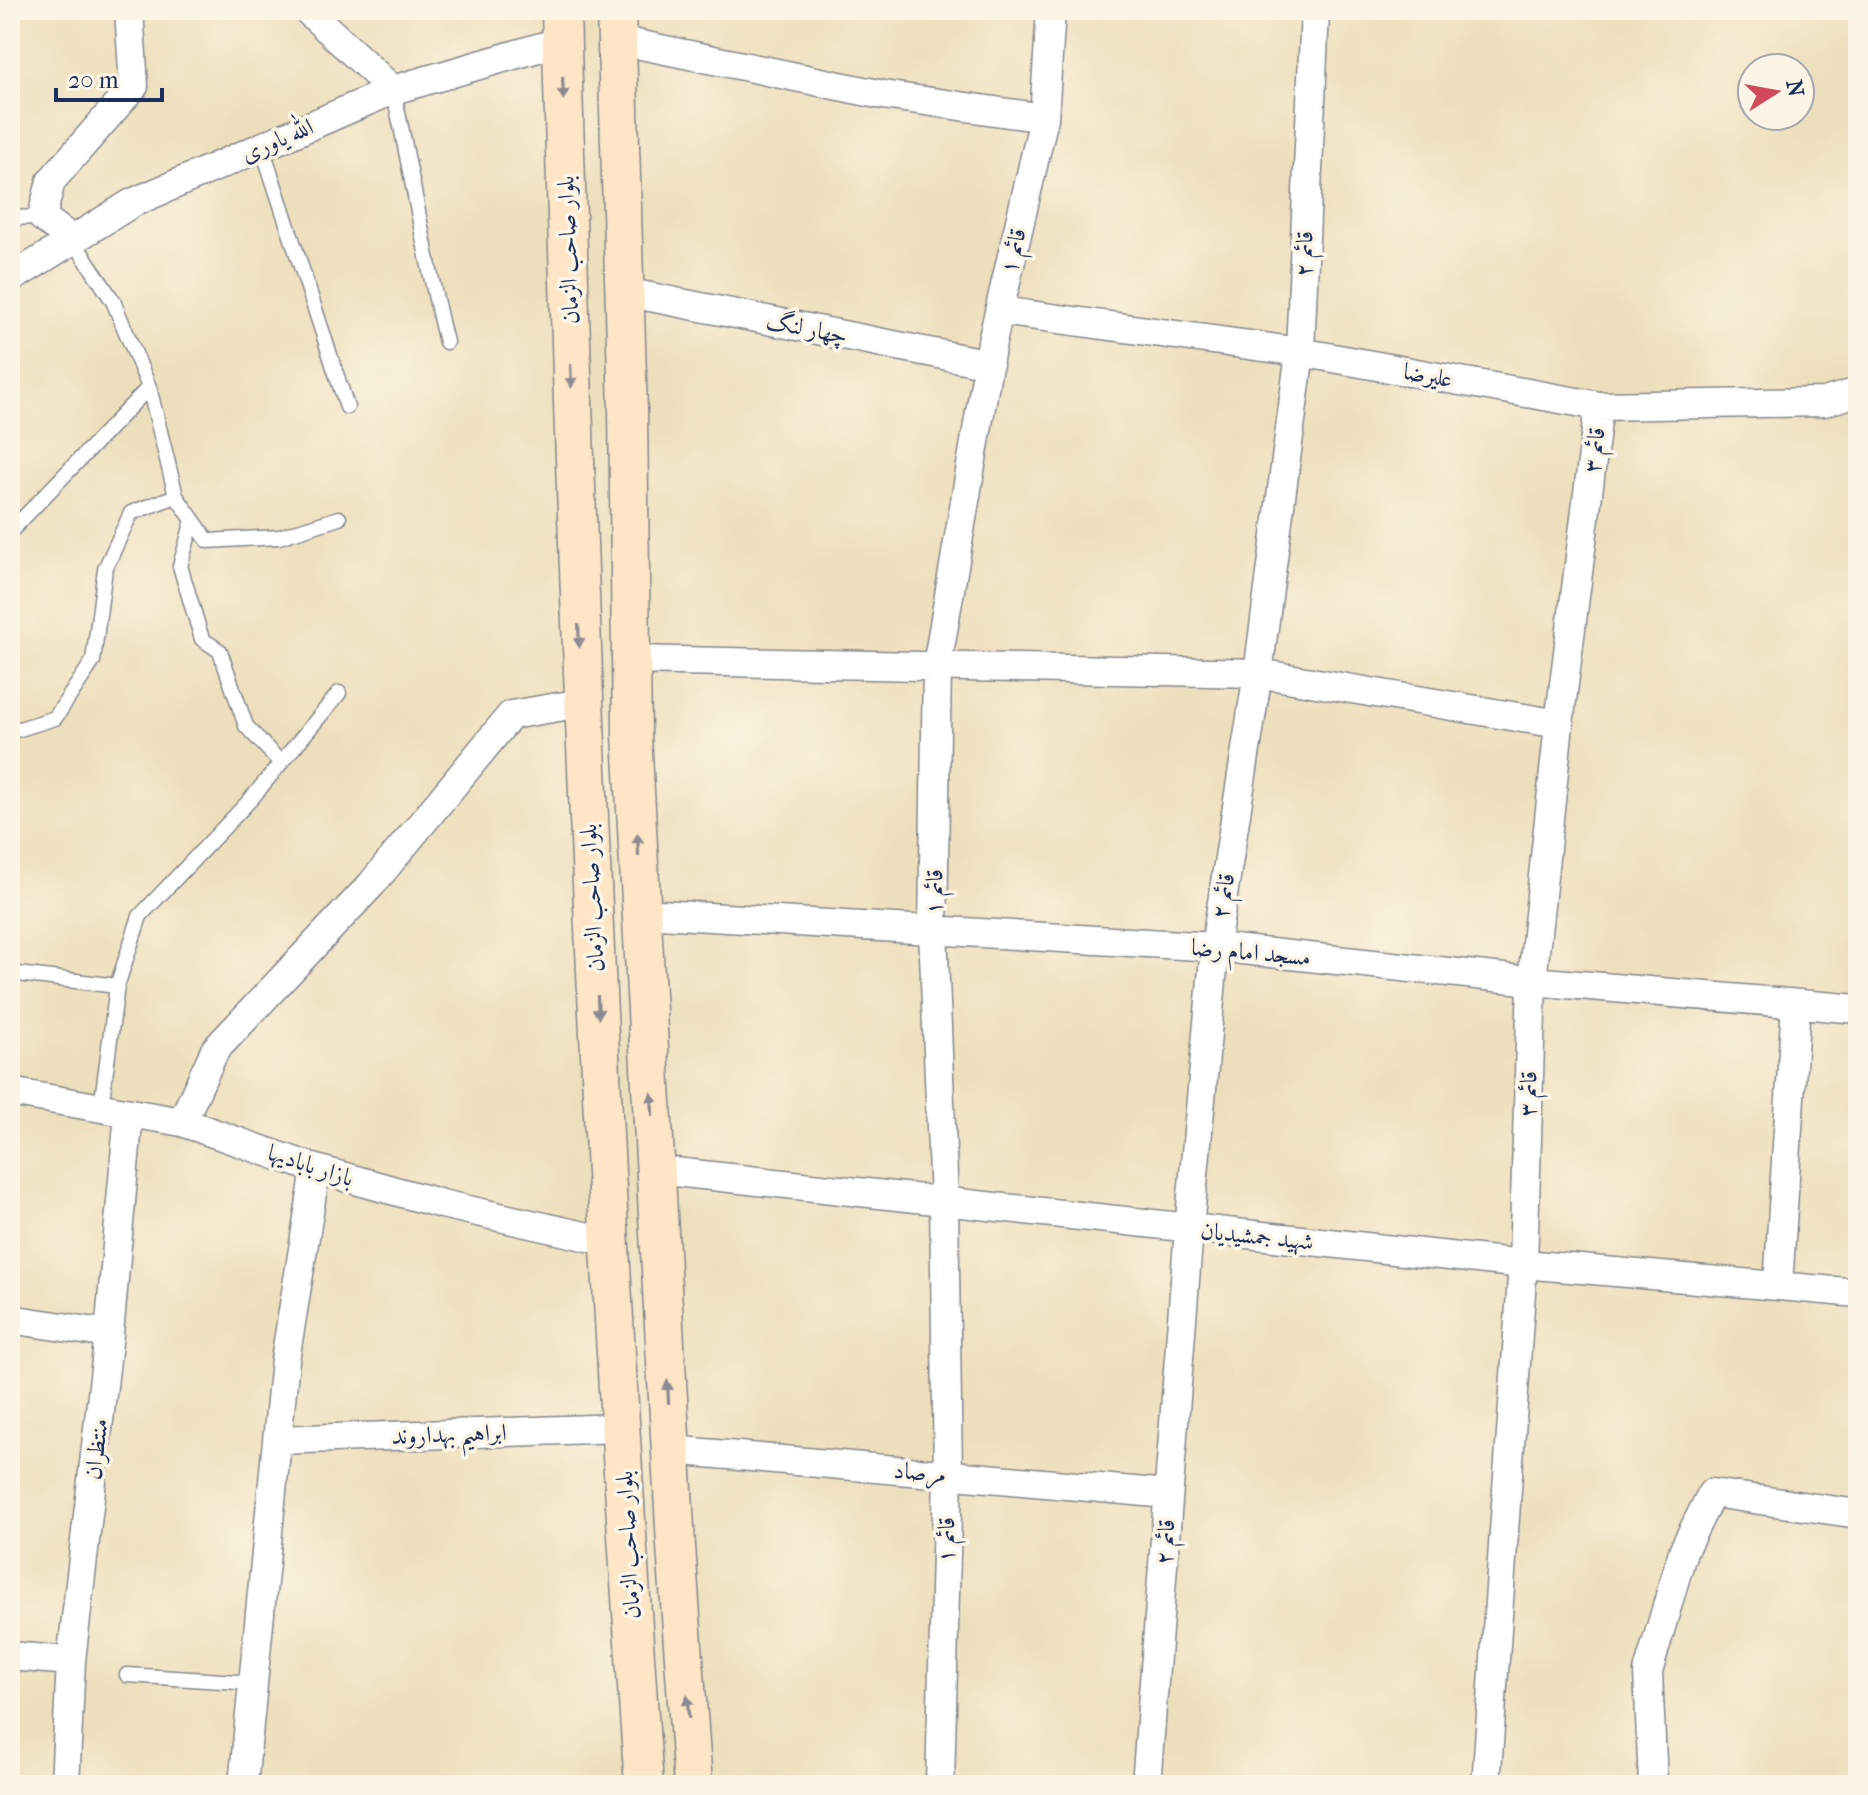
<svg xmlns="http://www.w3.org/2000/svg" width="1868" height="1795" viewBox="0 0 1868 1795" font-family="'IM FELL French Canon',Amiri,serif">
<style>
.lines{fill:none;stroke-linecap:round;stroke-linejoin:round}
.lane-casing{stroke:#84878d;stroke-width:17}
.street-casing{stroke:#84878d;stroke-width:31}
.secondary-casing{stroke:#84878d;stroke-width:41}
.lane{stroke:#fff;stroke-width:14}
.street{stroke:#fff;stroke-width:28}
.secondary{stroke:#fde5c5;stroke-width:38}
.oneway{fill:#8c8a92}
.labels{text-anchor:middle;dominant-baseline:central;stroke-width:7;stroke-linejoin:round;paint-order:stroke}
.street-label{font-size:24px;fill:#1b2f5e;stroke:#fcf5e5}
</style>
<rect width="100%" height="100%" fill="#fcf5e5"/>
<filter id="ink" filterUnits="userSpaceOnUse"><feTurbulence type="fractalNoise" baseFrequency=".0125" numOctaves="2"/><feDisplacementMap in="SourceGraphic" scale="16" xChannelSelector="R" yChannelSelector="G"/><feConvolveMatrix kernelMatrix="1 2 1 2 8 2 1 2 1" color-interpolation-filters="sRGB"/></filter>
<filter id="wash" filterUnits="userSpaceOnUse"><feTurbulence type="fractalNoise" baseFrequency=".006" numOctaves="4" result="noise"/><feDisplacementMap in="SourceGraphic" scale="32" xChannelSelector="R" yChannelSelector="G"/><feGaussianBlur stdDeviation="1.8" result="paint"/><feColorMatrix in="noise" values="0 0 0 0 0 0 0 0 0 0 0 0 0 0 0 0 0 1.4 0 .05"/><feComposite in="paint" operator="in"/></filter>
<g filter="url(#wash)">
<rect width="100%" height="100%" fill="#eedfbc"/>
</g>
<g filter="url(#ink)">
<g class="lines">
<defs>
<path id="lane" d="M393,90c19,83 32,168 53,252
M262,147l85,260
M10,218l32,-1
M73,240l40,61 36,86 27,109 32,45 71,-4 60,-19
M193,520l-13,46 22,73 18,12 26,75 35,37
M10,532l139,-145
M10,732l45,-14 38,-57 12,-92 26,-56 45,-17
M10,973l107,13 -16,122
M117,986l23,-70 111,-117 88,-106
M127,1675l127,8"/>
<path id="street" d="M307,10l86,80
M617,40l266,55 161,23
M73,240l-31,-23 9,-36 83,-95 -5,-76
M10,279l122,-76 261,-113 169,-49
M625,292l364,72
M1000,311l300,41 299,54 225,-4 34,-10
M631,660l627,13 301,51
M642,913l573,34 317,34 326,28
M10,1092l172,30 134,47 126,35 169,38
M182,1122l33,-72 156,-165 140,-170 71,-12
M656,1170l867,94 335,29
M1778,1286l18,-282
M10,1319l99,15
M277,1440l344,-12
M671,1450l497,44
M10,1656l61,5
M65,1785l6,-124 38,-327 20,-221
M243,1785l42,-425 31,-191
M940,1785l8,-310 -4,-275 -11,-270 4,-264 55,-324 52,-224 7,-108
M1146,1785l43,-556 26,-282 43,-274 42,-321 15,-342
M1486,1785l37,-521 9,-283 27,-257 40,-318
M1653,1785l-5,-113 35,-121 29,-58 146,21"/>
<path id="secondary" d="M561,10c16,592 40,1184 83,1775
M616,10l12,401 4,324 44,811 17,239"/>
</defs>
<!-- lane casing -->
<use href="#lane" class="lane-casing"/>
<!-- street casing -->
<use href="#street" class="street-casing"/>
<!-- secondary casing -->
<use href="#secondary" class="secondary-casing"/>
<!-- lane -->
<use href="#lane" class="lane"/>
<!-- street -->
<use href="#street" class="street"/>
<!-- secondary -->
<use href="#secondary" class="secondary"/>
</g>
<!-- one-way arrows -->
<defs><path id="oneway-solid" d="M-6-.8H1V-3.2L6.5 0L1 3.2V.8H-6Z" transform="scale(2)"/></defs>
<g class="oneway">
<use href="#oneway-solid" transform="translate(563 88) rotate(88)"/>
<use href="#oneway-solid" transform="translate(571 376) rotate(88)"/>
<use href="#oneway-solid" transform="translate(579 636) rotate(88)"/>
<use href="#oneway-solid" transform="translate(638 845) rotate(-93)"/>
<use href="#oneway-solid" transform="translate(598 1007) rotate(87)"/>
<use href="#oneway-solid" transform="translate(652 1104) rotate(-93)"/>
<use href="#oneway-solid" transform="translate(668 1392) rotate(-93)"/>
<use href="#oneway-solid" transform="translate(688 1707) rotate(-94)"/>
</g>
</g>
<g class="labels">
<!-- street labels -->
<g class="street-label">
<text transform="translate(277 140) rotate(-23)">الله یاوری</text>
<text transform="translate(568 250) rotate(-92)">بلوار صاحب الزمان</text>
<text transform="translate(1013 251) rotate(-77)">قائم ۱</text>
<text transform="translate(1304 254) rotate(-88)">قائم ۲</text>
<text transform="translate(807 328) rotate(11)">چهار لنگ</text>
<text transform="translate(1428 375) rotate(10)">علیرضا</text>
<text transform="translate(1594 450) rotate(-83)">قائم ۳</text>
<text transform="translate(934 892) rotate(-89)">قائم ۱</text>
<text transform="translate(1223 896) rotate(-81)">قائم ۲</text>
<text transform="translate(592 898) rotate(-93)">بلوار صاحب الزمان</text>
<text transform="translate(1251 952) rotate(5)">مسجد امام رضا</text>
<text transform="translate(1528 1094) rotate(-88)">قائم ۳</text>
<text transform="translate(311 1165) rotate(18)">بازار بابادیها</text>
<text transform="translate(1257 1236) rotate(6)">شهید جمشیدیان</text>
<text transform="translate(449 1434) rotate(-2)">ابراهیم بهداروند</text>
<text transform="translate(96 1449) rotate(-83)">منتظران</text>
<text transform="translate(920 1472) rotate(5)">مرصاد</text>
<text transform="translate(946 1540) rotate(-89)">قائم ۱</text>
<text transform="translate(1165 1542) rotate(-86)">قائم ۲</text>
<text transform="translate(628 1545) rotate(-93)">بلوار صاحب الزمان</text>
</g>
</g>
<!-- margin -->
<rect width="1868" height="1795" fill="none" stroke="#fcf5e5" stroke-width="40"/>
<!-- north arrow -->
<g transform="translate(1776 92) rotate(79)"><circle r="38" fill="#fcf5e5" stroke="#a2a6af" stroke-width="2"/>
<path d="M0-6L14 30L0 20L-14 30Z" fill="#d1495b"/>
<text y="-12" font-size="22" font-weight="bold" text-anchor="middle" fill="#1b2f5e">N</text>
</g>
<!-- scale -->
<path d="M56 88v12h106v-12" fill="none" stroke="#1b2f5e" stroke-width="4"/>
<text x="68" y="88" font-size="24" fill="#1b2f5e" stroke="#fcf5e5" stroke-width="6" paint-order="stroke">20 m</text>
</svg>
